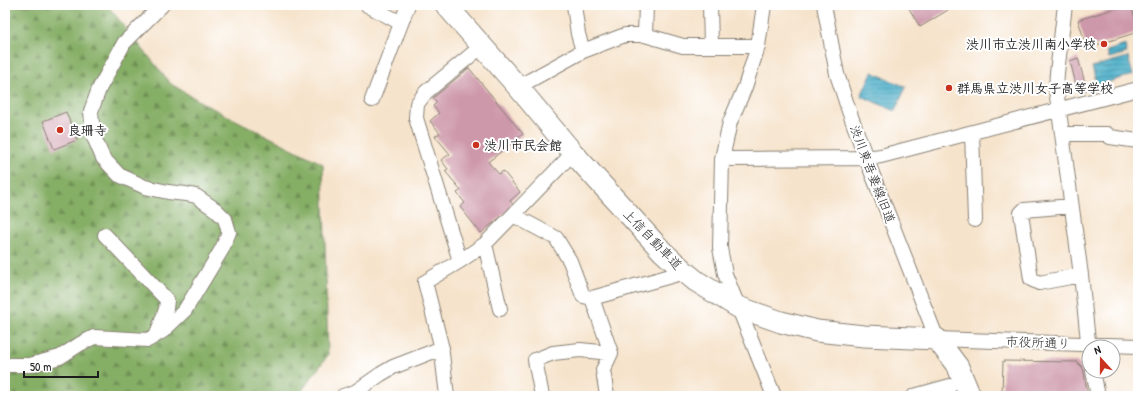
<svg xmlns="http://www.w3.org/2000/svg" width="1143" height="401" viewBox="0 0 1143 401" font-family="'Patrick Hand','Klee One',sans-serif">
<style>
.forest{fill:url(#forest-firs);stroke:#516641}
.water{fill:url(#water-rules);stroke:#326472}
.building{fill:#cd98aa}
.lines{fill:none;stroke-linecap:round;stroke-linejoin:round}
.minor-casing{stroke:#898074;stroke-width:16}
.highway-casing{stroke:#898074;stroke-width:23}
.minor{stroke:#fff;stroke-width:14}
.highway{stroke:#fff;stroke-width:21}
.poi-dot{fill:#c8321e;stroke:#fff;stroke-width:1.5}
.labels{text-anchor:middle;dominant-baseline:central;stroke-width:4;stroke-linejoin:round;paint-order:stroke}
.poi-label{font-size:13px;font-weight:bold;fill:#1c1c1c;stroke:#fff;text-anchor:start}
.street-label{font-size:13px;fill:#1c1c1c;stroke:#fff}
</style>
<defs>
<pattern id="forest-firs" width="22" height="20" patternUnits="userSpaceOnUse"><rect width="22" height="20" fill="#86af66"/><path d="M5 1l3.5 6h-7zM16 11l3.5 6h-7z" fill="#6d8e53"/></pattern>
<pattern id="water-rules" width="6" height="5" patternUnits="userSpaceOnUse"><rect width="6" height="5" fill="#48adc8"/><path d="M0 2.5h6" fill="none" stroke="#3b8ca2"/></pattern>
</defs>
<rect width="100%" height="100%" fill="#fff"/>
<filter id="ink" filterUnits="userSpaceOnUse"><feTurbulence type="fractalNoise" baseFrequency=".025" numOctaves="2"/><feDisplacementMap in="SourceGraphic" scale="8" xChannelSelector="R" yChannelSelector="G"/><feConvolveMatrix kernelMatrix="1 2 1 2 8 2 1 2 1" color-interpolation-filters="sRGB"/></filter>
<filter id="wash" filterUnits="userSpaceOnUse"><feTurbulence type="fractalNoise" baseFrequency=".012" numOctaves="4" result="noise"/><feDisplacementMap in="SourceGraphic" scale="16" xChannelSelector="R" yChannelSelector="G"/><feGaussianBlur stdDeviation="0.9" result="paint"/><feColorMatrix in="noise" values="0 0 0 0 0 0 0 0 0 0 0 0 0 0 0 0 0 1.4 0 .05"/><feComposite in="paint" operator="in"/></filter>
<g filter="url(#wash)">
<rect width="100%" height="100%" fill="#f6e3cb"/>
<!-- forest -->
<path class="forest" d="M5,5h102l64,79 35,21 117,59 5,191 -30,41h-293z"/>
<!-- water -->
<path class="water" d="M1125,45l2,8 -18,5 -2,-7z
M1128,57l5,18 -36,10 -5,-18z
M872,72l34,15 -11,24 -34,-15z"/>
<g id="blocks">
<!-- building -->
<path class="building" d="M907,5h38l3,5 -28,17z
M1126,5h5l7,24v3l-51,16 -9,-28z
M1078,58l9,32 -9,2 -8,-31z
M469,68l54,66 -35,28 11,12 4,-3 17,21 -10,9 4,5 -33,27 -21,-26 5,-4 -8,-10 4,-3 -16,-19 3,-2 -7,-9 9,-6 -15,-18 5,-3 -10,-12 9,-8 -6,-7 4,-4 -4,-4z
M66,112l11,28 -23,9 -11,-28z
M1003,361l74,1 6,6 5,28h-86z"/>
</g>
</g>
<g filter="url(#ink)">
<use href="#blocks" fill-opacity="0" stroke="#898074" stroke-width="1"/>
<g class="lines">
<defs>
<path id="minor" d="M367,5l34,18
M574,5l4,29 5,17
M710,5l1,41
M764,5l-6,41 -13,41 -15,35 -8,37 -2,89 5,26 49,122
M824,5l13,69 12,37 17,47 71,181 201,7
M1065,5l-8,68 -1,16 25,186 8,75
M645,35l1,-30
M518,87l65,-36 42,-16h20l38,11h75
M372,100l36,-95
M972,133l3,87
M1062,134h45l3,3 28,4
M722,159l144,-1 15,-2 257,-67
M1071,206l-47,4 -3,3 10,66 8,4 42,-8
M513,215l43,23 14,23 13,35 9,2 93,-26
M105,235l62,65 -1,9 -9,25
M485,244l15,65
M460,261l-44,-143 1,-14 9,-12 56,-46
M592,298l19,55 -8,17 4,26
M5,365h25l30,-8 20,-13 14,-7 54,3 15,-9 22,-21 37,-61 7,-17 -4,-13 -9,-9 -20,-14 -10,-2 -18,-2 -23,-5 -26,-12 -16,-17 -10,-23 -2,-24 8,-22 25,-46 38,-38
M1093,371l5,25
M343,396l12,-4 26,-18 12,-7 49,-19
M447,396l-6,-51 -16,-63 35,-21 25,-17 88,-91
M542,396l-7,-36 18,-7 27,-3 31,3
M914,396l36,-10"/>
<path id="highway" d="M446,5l72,82 55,66 89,98 23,21 11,9 42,26 43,15 36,9 47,5 73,3
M937,339l21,28 12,29"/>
</defs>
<!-- minor casing -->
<use href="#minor" class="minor-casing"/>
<!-- highway casing -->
<use href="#highway" class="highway-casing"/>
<!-- minor -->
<use href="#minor" class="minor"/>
<!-- highway -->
<use href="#highway" class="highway"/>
</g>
</g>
<!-- markers -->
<g class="poi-dot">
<circle cx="1104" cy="44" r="4"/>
<circle cx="949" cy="88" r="4"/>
<circle cx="60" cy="130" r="4"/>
<circle cx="476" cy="145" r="4"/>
</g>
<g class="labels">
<!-- poi labels -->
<g class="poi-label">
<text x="1096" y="44" text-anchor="end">渋川市立渋川南小学校</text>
<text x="957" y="88">群馬県立渋川女子高等学校</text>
<text x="68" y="130">良珊寺</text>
<text x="484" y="145">渋川市民会館</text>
</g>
<!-- street labels -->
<g class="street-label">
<text transform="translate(873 174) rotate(69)">渋川東吾妻線旧道</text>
<text transform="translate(653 239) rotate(46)">上信自動車道</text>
<text transform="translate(1038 342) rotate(2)">市役所通り</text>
</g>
</g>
<!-- margin -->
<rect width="1143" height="401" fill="none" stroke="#fff" stroke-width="20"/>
<!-- north arrow -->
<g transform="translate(1101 359) rotate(339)"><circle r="19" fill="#ffffff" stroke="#a4a4a4"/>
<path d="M0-3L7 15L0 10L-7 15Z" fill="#c8321e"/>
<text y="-6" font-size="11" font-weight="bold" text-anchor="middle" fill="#1c1c1c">N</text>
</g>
<!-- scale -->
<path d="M24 371v6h74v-6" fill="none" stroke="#1c1c1c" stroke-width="2"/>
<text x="30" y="371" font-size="12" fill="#1c1c1c" stroke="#ffffff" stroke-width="3" paint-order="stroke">50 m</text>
</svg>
